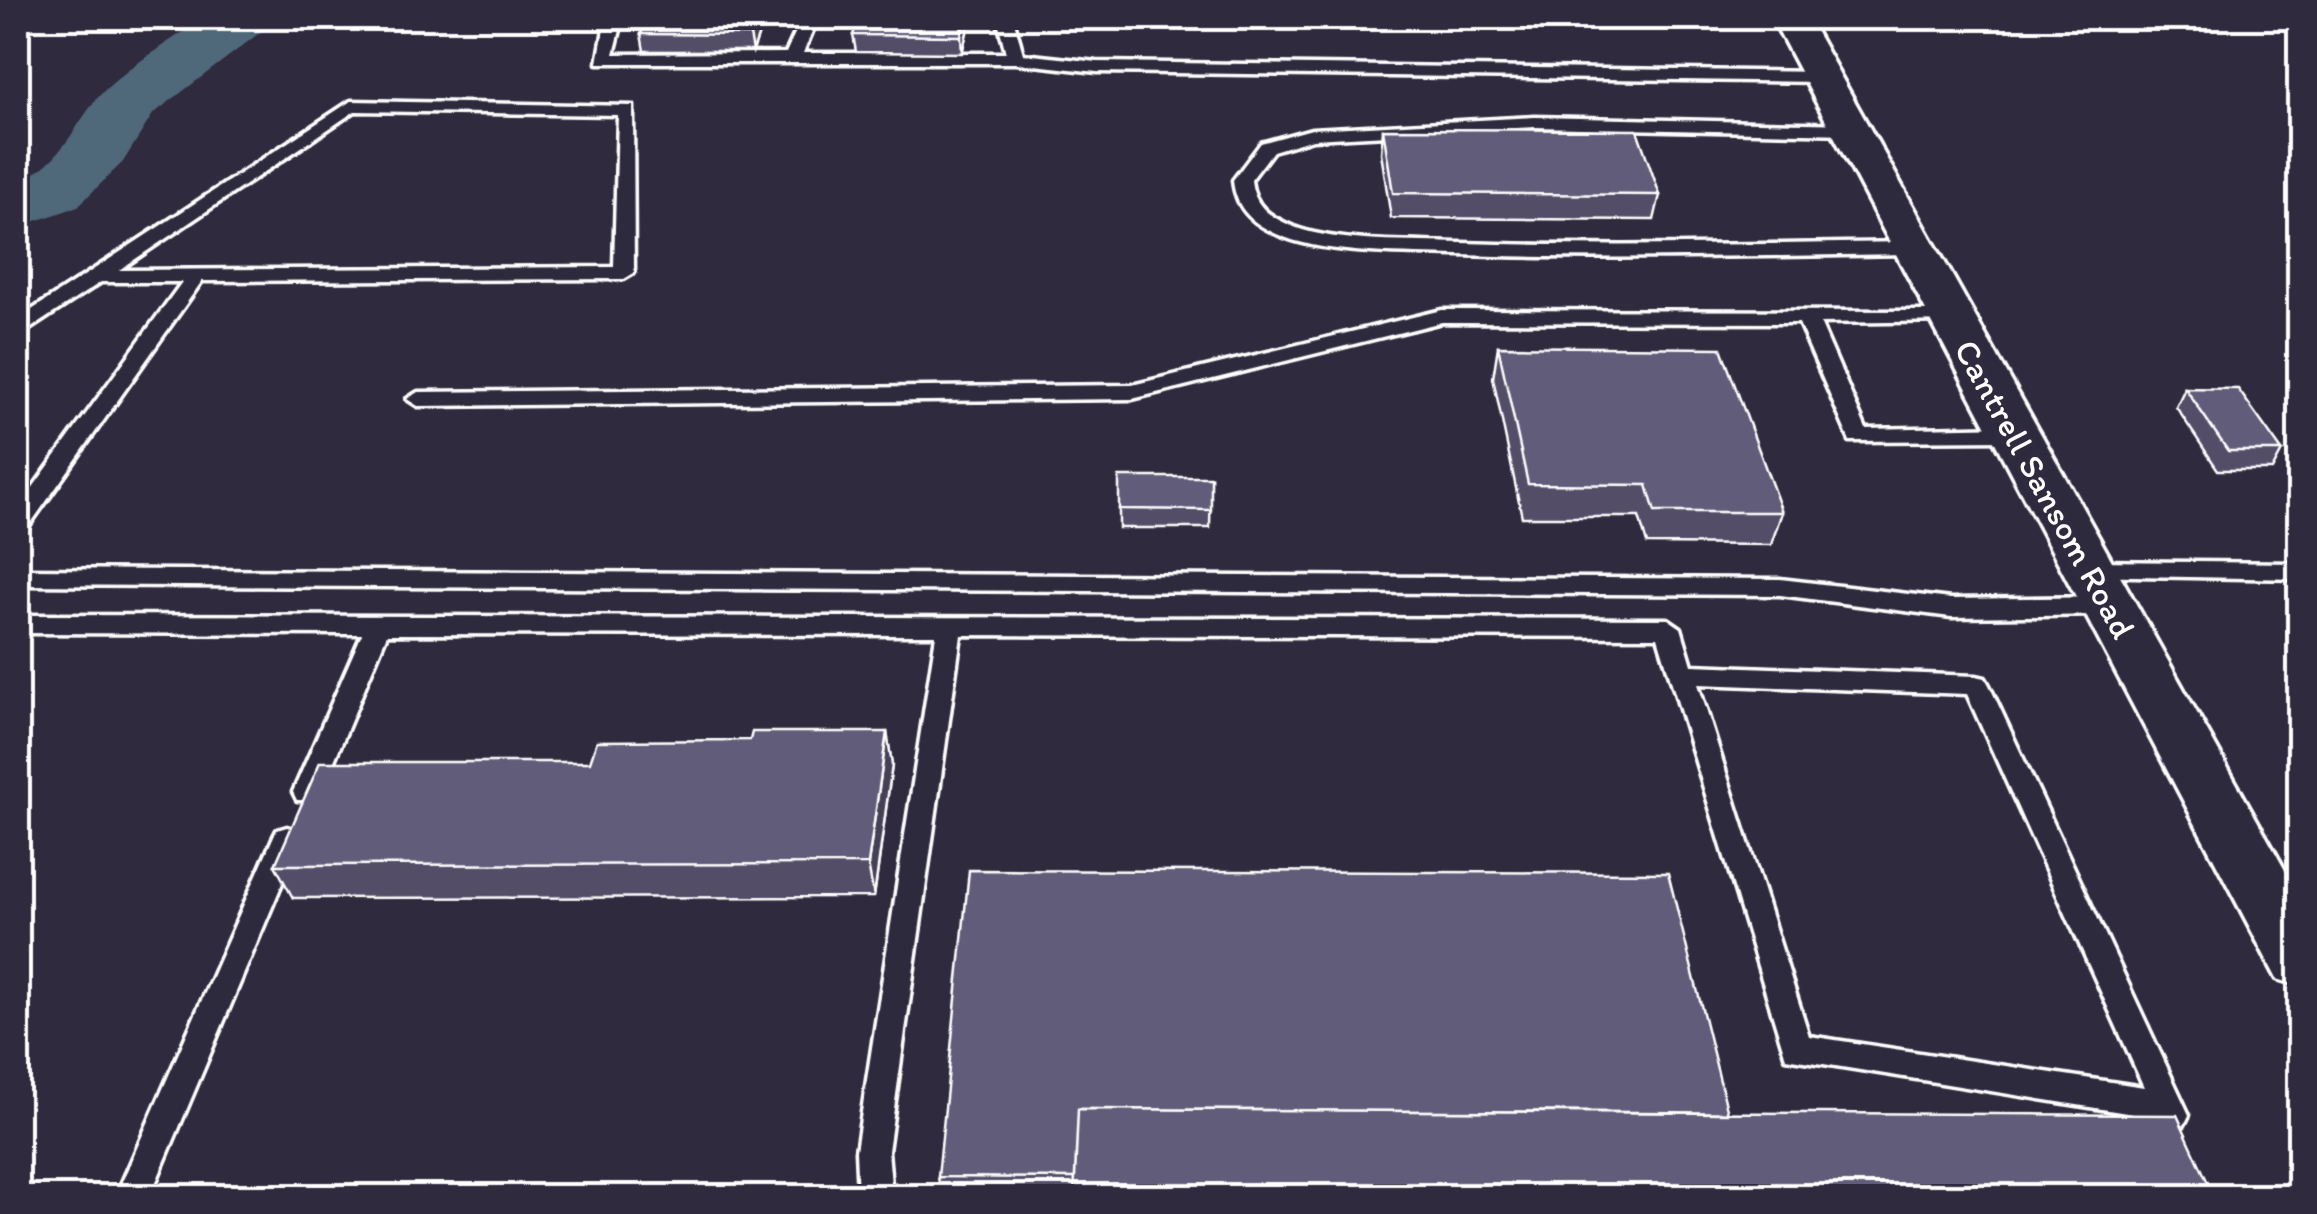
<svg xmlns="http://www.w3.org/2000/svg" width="2317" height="1214" viewBox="0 0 2317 1214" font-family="Itim,sans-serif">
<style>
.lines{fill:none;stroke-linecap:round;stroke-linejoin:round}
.river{fill:#50687a;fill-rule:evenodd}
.service-casing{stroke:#fff;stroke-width:7}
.secondary-casing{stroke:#fff;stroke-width:7}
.service{fill:#2f2a3d;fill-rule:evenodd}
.secondary{fill:#2f2a3d;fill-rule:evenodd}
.wall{fill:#534e68;stroke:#fff;stroke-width:2.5}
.shaded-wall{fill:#444055;stroke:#fff;stroke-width:2.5}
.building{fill:#615b79;stroke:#fff;stroke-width:2.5}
.labels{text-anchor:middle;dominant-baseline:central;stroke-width:10;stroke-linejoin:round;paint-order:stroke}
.street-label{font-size:35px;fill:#fff;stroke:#2f2a3d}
</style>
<rect width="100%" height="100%" fill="#2f2a3d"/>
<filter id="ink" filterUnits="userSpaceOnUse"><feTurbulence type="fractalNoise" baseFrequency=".01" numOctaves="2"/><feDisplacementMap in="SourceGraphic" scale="20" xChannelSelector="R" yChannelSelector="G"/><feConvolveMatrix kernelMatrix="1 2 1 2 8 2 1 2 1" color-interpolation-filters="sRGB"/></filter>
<g filter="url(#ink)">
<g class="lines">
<!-- river -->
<path class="river" d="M203,18h68l-9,13 -109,83 -30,48 -46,45 -59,20v-45c48,-19 59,-67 90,-95 29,-26 64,-47 95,-69z"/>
<defs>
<path id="service" d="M613,18h17l-10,12 -6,24 172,-1 16,-35h16l-15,35h203l-9,-35h16l10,36 74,8 726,10 9,5 -9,5 -726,-10 -81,-9h-418l6,-34z
M351,101l282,5 1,167 -10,6 -422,2 -176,249 -8,2v-24l164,-226h-81l-76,50 -7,2v-15zM355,111l263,4 -4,152 -495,3z
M1535,117l316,7 9,5 -9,5 -316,-7 -222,12 -40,12 -22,29c3,27 19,37 43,47 44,17 120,14 167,16 151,5 301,1 452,-1l10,6 -10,6c-152,2 -304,6 -455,1 -50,-2 -128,0 -174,-18 -28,-11 -48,-25 -51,-57l28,-37 51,-14z
M1442,310l508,1 10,6 -3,4 -137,2 46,106 147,-3 11,7 -11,7 -163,1 -51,-118 -357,-1 -310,77 -714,7 -11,-7 11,-7 714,-7z
M2089,561l211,2v16l-220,-4 -3,-6z
M18,569l1762,10 171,20 160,-2 12,9 -12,9 -160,2 -171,-22 -1762,-10z
M18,615l1650,4 13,9 11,37 284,11 9,2 4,7 200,430 -5,10 -11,5 -11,-5 -4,-7 -372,-60 -128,-421 -697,-2 -73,516 4,45h-34l-2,-45 80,-516 -549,-1 -66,158 -4,8h-20l-4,-8 69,-158 -344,-1zM1698,684l269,10 177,393 -335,-51z
M287,827l10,3 4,8 -151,358h-34l157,-358 4,-8z"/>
<path id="secondary" d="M1772,18h36l492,879v89l-23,-7z"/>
</defs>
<!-- service casing -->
<use href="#service" class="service-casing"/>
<!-- secondary casing -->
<use href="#secondary" class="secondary-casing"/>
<!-- service -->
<use href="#service" class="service"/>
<!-- secondary -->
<use href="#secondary" class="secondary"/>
</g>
<!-- wall -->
<path class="wall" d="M764,19l-11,32h-109l-3,-17z
M970,20l-8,33 -106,-1 -3,-17z
M1383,129l277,66 -6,25 -263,-2 -10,-65z
M1498,346l284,166 -11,33 -124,-1 -8,-27h-117l-29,-139z
M2185,388l97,63 -10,19h-54l-42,-63z
M1211,477l-1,51h-91v-19z
M887,732l5,33 -18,132 -581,1 -18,-33 315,-103 160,-22z
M1728,1113l486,83h-1273l-3,-19z"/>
<!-- shaded-wall -->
<path class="shaded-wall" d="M756,18h8v1l-11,32 -3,-16z
M965,18h4l1,2 -8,33 -1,-17z
M18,32l7,16 -7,2z
M887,732l5,33 -18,132 -6,-33z"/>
<!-- building -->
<path class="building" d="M648,18h108l-6,17 -109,-1z
M859,18h106l-4,18 -108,-1z
M1383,129l254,1 23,65 -267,-2z
M1498,346l223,2 61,164h-127l-8,-27 -119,-1z
M2185,388l53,1 44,62h-54z
M1119,477h92v33l-92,-1z
M752,732h135l-19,132 -593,1 45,-103h270l7,-21 153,-1z
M969,870l699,3 60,240 -650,-4 -3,69 -137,-1z
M1078,1109l1099,6 37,81h-1140z"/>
</g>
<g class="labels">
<!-- street labels -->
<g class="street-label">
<text transform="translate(2045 489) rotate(61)">Cantrell Sansom Road</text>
</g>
</g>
<!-- margin -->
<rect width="2317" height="1214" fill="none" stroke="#2f2a3d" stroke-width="60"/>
<rect x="30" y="30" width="2257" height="1154" fill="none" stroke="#fff" stroke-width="4" filter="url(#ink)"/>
</svg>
